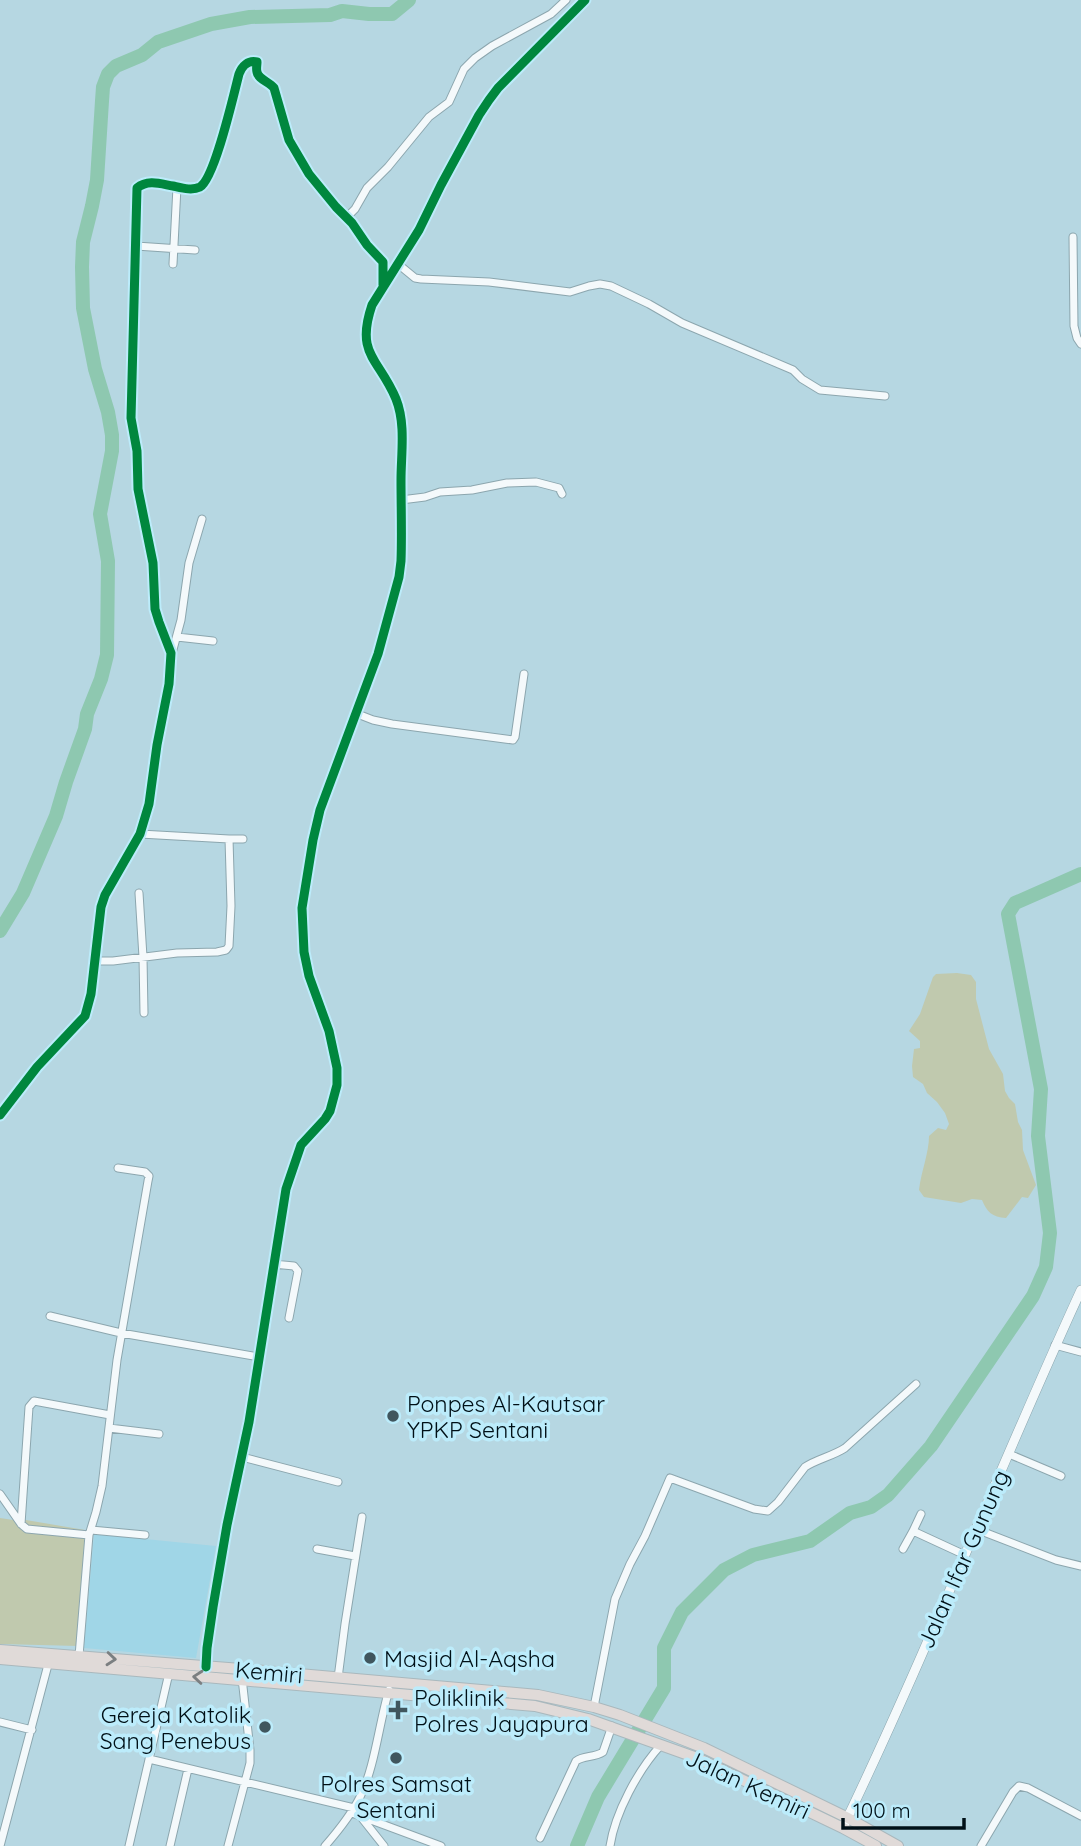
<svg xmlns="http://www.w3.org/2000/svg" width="1081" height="1846" viewBox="0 0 1081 1846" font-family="Quicksand,sans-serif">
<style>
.built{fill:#a0d6e7}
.green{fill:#c0c9ae}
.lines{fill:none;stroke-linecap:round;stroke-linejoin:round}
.river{stroke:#8ec8b0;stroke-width:14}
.minor-casing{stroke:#8ca6ae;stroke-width:9}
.tertiary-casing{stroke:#8ca6ae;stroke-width:10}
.trunk-casing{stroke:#a9b8bd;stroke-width:12}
.minor{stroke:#f4f9fb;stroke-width:7}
.tertiary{stroke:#f4f9fb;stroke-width:9}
.trunk{stroke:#e0dad8;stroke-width:10}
.cycleway-casing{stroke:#bcecfb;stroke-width:13}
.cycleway{stroke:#00873e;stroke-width:9}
.oneway{stroke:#7b7f81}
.poi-dot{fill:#40565e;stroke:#bcecfb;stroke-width:2.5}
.labels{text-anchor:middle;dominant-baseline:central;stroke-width:7;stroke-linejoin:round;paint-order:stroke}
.poi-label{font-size:23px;fill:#001017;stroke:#bcecfb;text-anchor:start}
.street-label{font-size:23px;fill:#001017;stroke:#bcecfb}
</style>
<rect width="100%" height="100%" fill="#b6d7e2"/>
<!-- built -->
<path class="built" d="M94,1534l122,12 -20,112 -112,-10z"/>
<!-- green -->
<path class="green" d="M957,973l14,2 5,7v17l13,50 14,25 2,17 4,7 6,6 3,18 4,8 1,20 13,35 -8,13 -6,-1 -16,21c-14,-1 -19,-6 -24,-18l-10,-1 -11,4 -37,-6 -5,-7c2,-18 10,-37 10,-54l9,-8 8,2 3,-6 -4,-11 -8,-11 -10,-9 -4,-9 -10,-7 -1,-11 2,-17 6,-1v-7l-11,-10 11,-17 13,-37 3,-3z
M0,1518l20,3 6,-1 59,10 -7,116 -78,-2z"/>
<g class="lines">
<!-- river -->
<path class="river" d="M0,931l23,-38 33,-77 10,-34 19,-53 2,-15 14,-35 6,-24 1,-94 -8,-47 12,-63v-16l-4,-23 -13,-43 -12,-61 -1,-41 1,-25 9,-36 5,-26 5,-79 1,-14 5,-13 8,-8 26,-11 16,-13 53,-18 39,-7 80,-2 12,-4 27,3h23l17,-14
M577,1846l21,-49 66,-109v-40l18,-36 42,-42 29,-15 57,-14 40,-28 21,-6 17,-12 43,-49 102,-150 13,-29 4,-34 -12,-97 3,-47 -33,-175 7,-11 66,-29"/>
<defs>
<path id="minor" d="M347,217l8,-8 12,-21 21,-21 41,-50 20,-15 15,-33 11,-11 17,-12 59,-32 15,-14
M1073,237l1,89 3,12 4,6
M136,246l59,4
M173,264l4,-77
M398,264l17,14 6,1 68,3 81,10 19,-6 11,-2 11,2 38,18 33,19 111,47 9,9 18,11 65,6
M401,500l24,-3 15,-5 32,-2 35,-7 29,-1 23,6 3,6
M177,637l36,4
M172,653l9,-33 8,-57 13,-44
M355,713l18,7 19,4 121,16 2,-3 9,-63
M229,839h14
M139,893l4,64 1,56
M94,961h19l64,-8 40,-1 9,-2 3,-4 2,-40 -2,-67 -89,-5
M0,1115l37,-48 48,-51 6,-22 10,-87 4,-12 35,-61 9,-30 8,-59 12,-61 2,-31 -12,-31 -4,-13 -2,-46 -15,-74 -1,-38 -6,-33 6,-230c11,-9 24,-4 36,-2 9,2 19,5 27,1 15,-9 34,-94 39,-113 3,-8 9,-14 18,-12 0,3 -1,7 0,10 1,7 12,10 17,16l15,52 20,34 27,33 16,16 15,22 16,17v23
M273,1264l21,2 4,5 -9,47
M50,1316l71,17 138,24
M1055,1345l26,7
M109,1428l50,6
M1009,1454l52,22
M242,1457l96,25
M0,1494l21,30 6,5 62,6
M21,1524l8,-117 5,-6 76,14
M976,1529l80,31 25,6
M91,1530l54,5
M913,1531l8,-17
M317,1549l38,7
M903,1549l10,-18 52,24
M79,1656l10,-121 7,-23 6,-26 15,-126 31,-179 1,-5 -4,-4 -27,-4
M206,1667l1,-19 6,-41 14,-82 22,-103 37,-233 15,-44 24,-26 5,-8 7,-26v-17l-8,-37 -20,-55 -5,-24 -2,-44 11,-68 7,-30 58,-156 21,-77 2,-16c1,-27 0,-54 0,-81 0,-26 5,-56 -5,-81 -17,-41 -41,-44 -24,-94l47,-75 22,-45 38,-70 10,-15 9,-12 87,-88
M338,1678l7,-54 17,-107
M594,1707l21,-108 15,-35 15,-28 25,-58 84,31 14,2 10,-9 27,-35c12,-8 28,-11 40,-19l71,-64
M0,1722l32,8
M149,1759l205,49
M352,1813l89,33
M361,1817l23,29
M540,1838l36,-77c8,-6 18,-3 27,-9l9,-26
M0,1846l49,-185
M129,1846l40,-173
M170,1846l18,-77
M228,1846l22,-83v-13l-9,-81
M325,1846c14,-16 26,-31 35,-49 15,-30 19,-74 29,-107
M610,1846c5,-33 28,-76 51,-101
M981,1846l32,-54 6,-6 9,2 53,28"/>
<path id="tertiary" d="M845,1823c84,-175 155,-357 236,-533"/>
<path id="trunk" d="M0,1650l241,19 297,26 56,12 26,8 84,33 144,70 50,28
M0,1659l535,47 53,13 109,39 146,70 33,18"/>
</defs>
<!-- minor casing -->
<use href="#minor" class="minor-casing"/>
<!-- tertiary casing -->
<use href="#tertiary" class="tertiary-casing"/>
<!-- trunk casing -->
<use href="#trunk" class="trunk-casing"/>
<!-- minor -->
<use href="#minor" class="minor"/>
<!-- tertiary -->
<use href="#tertiary" class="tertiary"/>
<!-- trunk -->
<use href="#trunk" class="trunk"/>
<defs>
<path id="cycleway" d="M0,1115l37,-48 48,-51 6,-22 10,-87 4,-12 35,-61 9,-30 8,-59 12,-61 2,-31 -12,-31 -4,-13 -2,-46 -15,-74 -1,-38 -6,-33 6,-230c11,-9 24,-4 36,-2 9,2 19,5 27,1 15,-9 34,-94 39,-113 3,-8 9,-14 18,-12 0,3 -1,7 0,10 1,7 12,10 17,16l15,52 20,34 27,33 16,16 15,22 16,17v23
M206,1667l1,-19 6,-41 14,-82 22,-103 37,-233 15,-44 24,-26 5,-8 7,-26v-17l-8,-37 -20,-55 -5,-24 -2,-44 11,-68 7,-30 58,-156 21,-77 2,-16c1,-27 0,-54 0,-81 0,-26 5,-56 -5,-81 -17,-41 -41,-44 -24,-94l47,-75 22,-45 38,-70 10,-15 9,-12 87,-88"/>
</defs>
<!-- cycleway casing -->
<use href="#cycleway" class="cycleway-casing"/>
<!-- cycleway -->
<use href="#cycleway" class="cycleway"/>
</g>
<!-- one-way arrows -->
<defs><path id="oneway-chevron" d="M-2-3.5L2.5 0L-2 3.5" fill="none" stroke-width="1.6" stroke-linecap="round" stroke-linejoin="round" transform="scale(1.75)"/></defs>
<g class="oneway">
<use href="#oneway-chevron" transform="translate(111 1659) rotate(5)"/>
<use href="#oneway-chevron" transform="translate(198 1677) rotate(-175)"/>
</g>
<!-- markers -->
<g class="poi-dot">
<circle cx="393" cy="1416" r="7"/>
<circle cx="370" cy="1658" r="7"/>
<path d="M394.5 1699.5h7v7h7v7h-7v7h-7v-7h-7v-7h7z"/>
<circle cx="265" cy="1727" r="7"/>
<circle cx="396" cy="1758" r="7"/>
</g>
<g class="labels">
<!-- poi labels -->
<g class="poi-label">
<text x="407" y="1403">Ponpes Al-Kautsar<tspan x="407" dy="26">YPKP Sentani</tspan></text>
<text x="384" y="1658">Masjid Al-Aqsha</text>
<text x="414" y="1697">Poliklinik<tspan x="414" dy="26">Polres Jayapura</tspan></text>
<text x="251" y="1714" text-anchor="end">Gereja Katolik<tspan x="251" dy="26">Sang Penebus</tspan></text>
<text x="396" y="1783" text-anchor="middle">Polres Samsat<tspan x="396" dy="26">Sentani</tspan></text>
</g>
<!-- street labels -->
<g class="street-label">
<text transform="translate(963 1559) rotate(-66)">Jalan Ifar Gunung</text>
<text transform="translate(269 1672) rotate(5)">Kemiri</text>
<text transform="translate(748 1784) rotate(25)">Jalan Kemiri</text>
</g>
</g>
<!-- scale -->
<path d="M843 1818v10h121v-10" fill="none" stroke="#001017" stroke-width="3.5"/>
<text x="853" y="1818" font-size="21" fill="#001017" stroke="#bcecfb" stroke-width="5" paint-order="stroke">100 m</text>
</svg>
